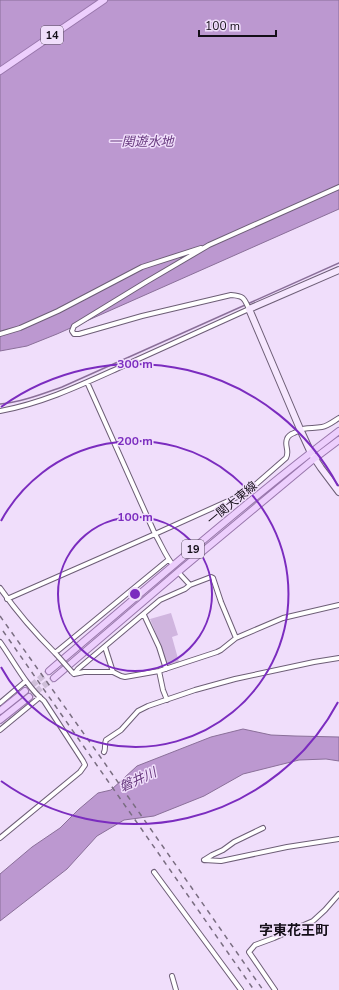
<svg xmlns="http://www.w3.org/2000/svg" width="339" height="990" viewBox="0 0 339 990" font-family="'Nunito Sans','Noto Sans JP',sans-serif">
<style>
.green{fill:#d0b5df}
.water{fill:#bc98d0;stroke:#8a6f99}
.lines{fill:none;stroke-linecap:round;stroke-linejoin:round}
.stream{stroke:#8a6f99;stroke-width:1.5}
.primary-tunnel{stroke:#cfbfd9;stroke-width:6;stroke-dasharray:6 3;stroke-linecap:butt}
.street-casing{stroke:#6d5e76;stroke-width:6}
.secondary-casing{stroke:#6d5e76;stroke-width:8}
.primary-casing{stroke:#9977ac;stroke-width:8}
.street{stroke:#fff;stroke-width:4}
.secondary{stroke:#f6e7fe;stroke-width:6}
.primary{stroke:#edcffd;stroke-width:6}
.rail{stroke:#796d80;stroke-width:1.5;stroke-dasharray:5 5;stroke-linecap:butt}
.street-bridge-casing{stroke:#6d5e76;stroke-width:6;stroke-linecap:butt}
.street-bridge{stroke:#fff;stroke-width:4}
.ring{fill:none;stroke:#7b2cbf;stroke-width:2}
.labels{text-anchor:middle;dominant-baseline:central;stroke-width:3;stroke-linejoin:round;paint-order:stroke}
.shield{fill:#f0defb;stroke:#564c5c;stroke-width:1}
.shield-label{font-size:11px;font-weight:bold;fill:#140e18}
.street-label{font-size:12px;fill:#140e18;stroke:#f0defb}
.water-label{font-size:13px;font-style:italic;fill:#683a7f;stroke:#f0defb}
.quarter-label{font-size:14px;font-weight:bold;fill:#140e18;stroke:#f0defb}
.centre{fill:#7b2cbf;stroke:#f0defb;stroke-width:2}
.ring-label{font-size:12px;text-anchor:middle;font-weight:bold;fill:#7b2cbf;stroke:#f0defb;stroke-width:3;stroke-linejoin:round;paint-order:stroke}
</style>
<rect width="100%" height="100%" fill="#f0defb"/>
<!-- green -->
<path class="green" d="M171,613l7,22 -6,2 7,25 -12,3 -6,-19 -11,-27z"/>
<!-- water -->
<path class="water" d="M0,0h339v209l-282,125 -30,12 -27,5z
M243,729l28,6 24,1 44,1v24l-13,-2 -27,1 -56,14 -39,22 -50,20 -30,4 -27,16 -30,33 -67,52v-47l32,-27 28,-19 18,-18 20,-17 13,-3 26,-24 74,-29z"/>
<g class="lines">
<!-- stream -->
<path class="stream" d="M0,404c22,-2 42,-10 62,-17l277,-124"/>
<!-- primary-tunnel -->
<path class="primary-tunnel" d="M25,691l24,-20
M29,697l25,-19"/>
<defs>
<path id="street" d="M0,334l20,-6 38,-17 84,-44 59,-19
M87,382l68,152c6,10 11,23 18,31
M0,411c44,-8 83,-27 123,-45 42,-19 84,-38 126,-57 -5,-11 -5,-13 -18,-14l-89,21 -63,18h-5l-2,-3 2,-5 72,-44 63,-37 130,-58
M178,572l12,13
M0,588c16,23 36,46 56,66
M7,599l148,-65 91,-41 40,-35c4,-7 -2,-13 1,-19 1,-3 4,-5 7,-6 12,-7 16,-4 28,-6 6,-1 12,-6 17,-9
M144,615l15,32 7,22
M0,642c13,18 27,45 44,59l39,60 2,4 -5,7 -80,66
M105,647l8,25
M55,653l113,-93
M159,671l4,19 4,10
M72,672l2,2 10,-2h29l8,4 4,1 34,-6 58,-19 4,-2 15,-12 47,-20 56,-13
M74,674l4,-5 82,-69 25,-11 5,-4 21,-8 2,1 8,24 15,36
M0,703l26,-22
M0,730l40,-33
M104,752c2,-3 0,-8 2,-12l15,-10 17,-19 10,-5 47,-16 40,-11 79,-17 25,-4
M204,860l17,1 66,-14 52,-8
M204,860l8,-5 11,-5 11,-8 29,-14
M154,872l87,118
M172,976l4,14
M275,990l-26,-38 6,-7 19,-7 39,-17 12,-11 14,-16"/>
<path id="secondary" d="M339,270l-90,39 51,120 11,24 10,15 18,24"/>
<path id="primary" d="M0,71l104,-71
M49,671c96,-81 190,-164 290,-240
M54,678l124,-106 137,-114 24,-18
M0,711l25,-20
M0,720l29,-23"/>
</defs>
<!-- street casing -->
<use href="#street" class="street-casing"/>
<!-- secondary casing -->
<use href="#secondary" class="secondary-casing"/>
<!-- primary casing -->
<use href="#primary" class="primary-casing"/>
<!-- street -->
<use href="#street" class="street"/>
<!-- secondary -->
<use href="#secondary" class="secondary"/>
<!-- primary -->
<use href="#primary" class="primary"/>
<!-- rail -->
<path class="rail" d="M0,616l99,139 164,235
M3,631l251,359"/>
<defs>
<path id="street-bridge" d="M56,654l16,18"/>
</defs>
<!-- street-bridge casing -->
<use href="#street-bridge" class="street-bridge-casing"/>
<!-- street-bridge -->
<use href="#street-bridge" class="street-bridge"/>
</g>
<!-- distance rings -->
<g class="ring">
<circle cx="135" cy="594" r="77"/>
<path d="M1 521A153 153 0 1 1 1 667"/>
<path d="M338 702A230 230 0 0 1 1 781M1 407A230 230 0 0 1 338 486"/>
</g>
<g class="labels">
<!-- shield labels -->
<g class="shield">
<rect x="41" y="26" width="22" height="18" rx="3"/>
<rect x="182" y="540" width="22" height="18" rx="3"/>
</g>
<g class="shield-label">
<text x="52" y="35">14</text>
<text x="193" y="549">19</text>
</g>
<!-- street labels -->
<g class="street-label">
<text transform="translate(232 503) rotate(-39)">一関大東線</text>
</g>
<!-- water labels -->
<g class="water-label">
<text x="141" y="142">一関遊水地</text>
<text transform="translate(138 780) rotate(-25)">磐井川</text>
</g>
<!-- quarter labels -->
<g class="quarter-label">
<text x="294" y="930">字東花王町</text>
</g>
</g>
<circle cx="135" cy="594" r="6" class="centre"/>
<g class="ring-label">
<text x="135" y="368">300 m</text>
<text x="135" y="445">200 m</text>
<text x="135" y="521">100 m</text>
</g>
<!-- scale -->
<path d="M199 30v6h77v-6" fill="none" stroke="#140e18" stroke-width="2"/>
<text x="205" y="30" font-size="12" fill="#140e18" stroke="#f0defb" stroke-width="3" paint-order="stroke">100 m</text>
</svg>
